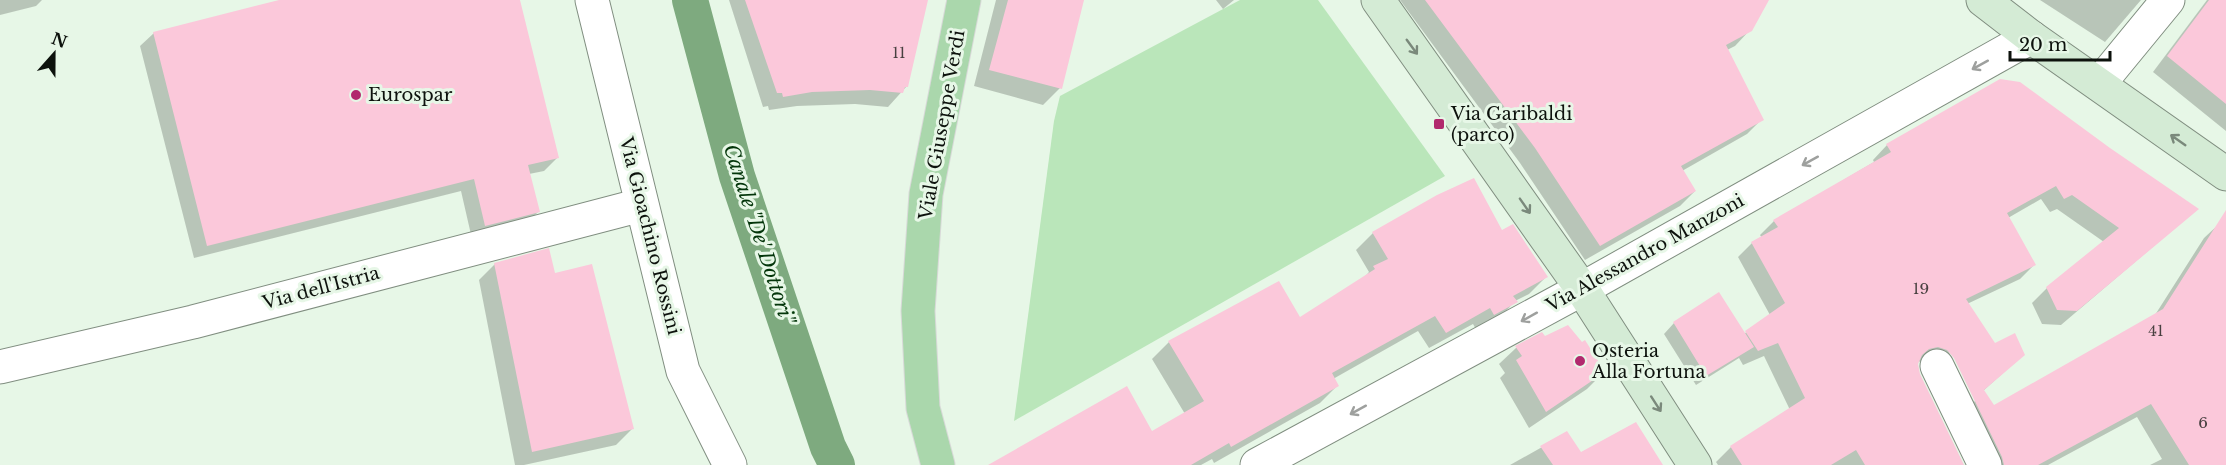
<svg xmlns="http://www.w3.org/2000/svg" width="2226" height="465" viewBox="0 0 2226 465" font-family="'Libre Baskerville',serif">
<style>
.green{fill:#bae6ba}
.shadow{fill:#0003;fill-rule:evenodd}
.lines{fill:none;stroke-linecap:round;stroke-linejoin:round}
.canal{stroke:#7eaa7f;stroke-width:36}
.building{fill:#fbc8da}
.street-casing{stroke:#808e80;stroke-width:35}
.secondary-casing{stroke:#808e80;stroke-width:35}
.primary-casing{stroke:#d8d9d8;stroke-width:35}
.street{stroke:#fff;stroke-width:33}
.secondary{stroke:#d4ebd5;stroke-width:33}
.primary{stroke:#aad7ac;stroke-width:33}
.oneway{stroke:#7a897b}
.oneway2{stroke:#9ea09e}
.poi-dot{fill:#b1296d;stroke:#e7f7e7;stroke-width:2}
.labels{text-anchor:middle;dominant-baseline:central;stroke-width:6;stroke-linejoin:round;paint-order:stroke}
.number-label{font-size:15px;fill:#484040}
.poi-label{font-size:18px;fill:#0d120d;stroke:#e7f7e7;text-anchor:start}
.street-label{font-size:18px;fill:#0d120d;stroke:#e7f7e7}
.water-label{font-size:20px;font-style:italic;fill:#03350a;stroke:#e7f7e7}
</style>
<rect width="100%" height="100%" fill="#e7f7e7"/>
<!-- green -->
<path class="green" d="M1240,0h78l127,176 -431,245 40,-300 6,-25z"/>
<!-- shadow -->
<path class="shadow" d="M0,0h42l-6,6 -36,9z
M285,0h233l40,157 -14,14 -15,3 9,38 -13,13 -53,14 -11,-48 -267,67 -54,-212 14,-13z
M729,0h197l-20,87 -18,20 -33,-3 -58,2 -28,4 -1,-4 -5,1z
M996,0h86l-22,88 -17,17 -69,-19z
M1216,0h18l-11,9z
M1400,0h368l-18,30 -15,16 -8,4 35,69 -15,15 -65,37 13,20 -15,15 -95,54 -65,-97z
M2040,0h101l-36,42z
M2207,0h19v131l-73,-59z
M2000,81l109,68 88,60 -136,116 -19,-1 -10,-21 15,-15 57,-46 -47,-33 -7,3 -9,-13 -33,19 26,47 -14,14 -53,25 28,41 28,10 -40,36 10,16 162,-92 49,-77 15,-14 7,5v236h-76l12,-6 -25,-42 -89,48h-63l-61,-104 -7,1 1,12 45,91h-245l-2,-3 15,-15 59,-37 -26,-54 -21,9 -4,-7 -43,27 -32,-51 10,-11 70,11 26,-19 -32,-58 14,-14 10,-5 -2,-3 14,-14 100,-59 -1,-2 14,-15zM1952,350l24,50 -2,2 -25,-50z
M1502,232l44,45 -17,17 -14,7 -16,18 -22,12 -4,-7 -44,24 -11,-17 -85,48 4,7 -17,17 -106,60 -2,-4 -11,6h-199l149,-32 34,-19 -33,-55 17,-17 130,-23 62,-38 8,-9 -13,-22 17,-17z
M495,264l59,10 78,155 -16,16 -92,20h-9l-36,-185z
M1542,334l3,4 59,34 -17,17 -58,39 -29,-50 5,-5 -6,-9 17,-16z
M1567,433l13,21 81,11h-151z"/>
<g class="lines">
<!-- canal -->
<path class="canal" d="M690,0l47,176 91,271 9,18"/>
</g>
<!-- building -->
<path class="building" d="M279,0h241l39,158 -31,7 12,47 -55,14 -11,-47 -267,67 -54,-214z
M745,0h183l-20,87h-3l-2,6 -33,-3 -58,2 -29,5 -1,-4h-5z
M1008,0h76l-22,89 -73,-19z
M1425,0h344l-17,31 -26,14 38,75 -83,46 15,25 -96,55 -65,-98z
M2209,0h17v104l-59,-48z
M2000,79l20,3 90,66 89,61 -122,102 -20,-1 -11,-23 73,-59 -47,-33 -8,4 -8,-13 -49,27 29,52 -70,34 29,44 20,-10 10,22 -41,35 10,15 169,-96 63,-99v255h-37l-38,-61 -113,61h-34l-2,-8 -48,-99 -7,-8 -9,-3 -9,2 -7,6 -4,9 2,10 44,91h-99l-9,-15 -25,15h-89l-12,-19 75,-48 -27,-55 -20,8 -13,-20 40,-28 -34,-61 27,-15 -5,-7 118,-68 -5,-8z
M1474,178l28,52 11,-6 35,53 -35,19 5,6 -24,13 -4,-7 -44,25 -11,-17 -103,57 7,13 -108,61 -2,-4 -38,22h-203l139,-79 25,45 52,-30 -36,-60 111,-60 21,36 75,-48 -2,-3 15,-7 -16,-27 65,-37z
M549,248l6,25 37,-9 42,165 -102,23 -38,-189z
M1719,292l35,55 -48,29 -33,-54z
M1568,325l14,17 3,-2 20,32 -59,40 -30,-52 6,-4 -7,-10 27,-14 3,4z
M1636,422l27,43h-110l-13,-19 27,-15 14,21z"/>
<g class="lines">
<defs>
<path id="street" d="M592,0l91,371 47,94
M2099,84l69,-84
M1937,366l48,99
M0,367l193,-45 448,-117
M1257,465l325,-176 449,-252"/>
<path id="secondary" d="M1378,0l204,289 113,176
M1983,0l48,37 195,137"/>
<path id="primary" d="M938,465l-15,-57 -5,-97 8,-117 38,-194"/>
</defs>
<!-- street casing -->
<use href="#street" class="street-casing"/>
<!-- secondary casing -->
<use href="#secondary" class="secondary-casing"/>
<!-- primary casing -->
<use href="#primary" class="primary-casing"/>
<!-- street -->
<use href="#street" class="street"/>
<!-- secondary -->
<use href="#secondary" class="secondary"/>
<!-- primary -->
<use href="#primary" class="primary"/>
</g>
<!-- one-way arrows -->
<defs><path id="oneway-shaft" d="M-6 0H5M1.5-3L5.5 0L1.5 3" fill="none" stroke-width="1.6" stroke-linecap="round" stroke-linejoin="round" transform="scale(1.5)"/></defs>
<g class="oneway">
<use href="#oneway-shaft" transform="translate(1412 47) rotate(54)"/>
<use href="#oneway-shaft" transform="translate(2178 140) rotate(-145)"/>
<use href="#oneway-shaft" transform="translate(1525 206) rotate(55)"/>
<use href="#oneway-shaft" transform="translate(1656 404) rotate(57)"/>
</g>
<g class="oneway2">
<use href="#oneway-shaft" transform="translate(1980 65) rotate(151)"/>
<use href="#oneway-shaft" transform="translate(1810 161) rotate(151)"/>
<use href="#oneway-shaft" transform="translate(1529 317) rotate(151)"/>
<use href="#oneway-shaft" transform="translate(1358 410) rotate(151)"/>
</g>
<!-- markers -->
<g class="poi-dot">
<circle cx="356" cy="95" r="6"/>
<rect x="1433" y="118" width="12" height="12" rx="3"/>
<circle cx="1580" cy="361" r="6"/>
</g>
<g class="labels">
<!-- number labels -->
<g class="number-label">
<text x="899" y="52">11</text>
<text x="1921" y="288">19</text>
<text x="2156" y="330">41</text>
<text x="2203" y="422">6</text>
</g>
<!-- poi labels -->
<g class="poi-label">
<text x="368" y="95">Eurospar</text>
<text x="1451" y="114">Via Garibaldi<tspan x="1451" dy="21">(parco)</tspan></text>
<text x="1592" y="351">Osteria<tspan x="1592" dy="21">Alla Fortuna</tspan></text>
</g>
<!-- street labels -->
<g class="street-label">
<text transform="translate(942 125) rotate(-80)">Viale Giuseppe Verdi</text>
<text transform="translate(650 236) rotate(76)">Via Gioachino Rossini</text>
<text transform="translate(1645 253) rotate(-29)">Via Alessandro Manzoni</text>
<text transform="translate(321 288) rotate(-15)">Via dell'Istria</text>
</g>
<!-- water labels -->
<g class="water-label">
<text transform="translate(759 234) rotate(72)">Canale "De' Dottori"</text>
</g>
</g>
<!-- north arrow -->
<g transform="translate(54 54) rotate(21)" stroke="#e7f7e7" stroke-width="4.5" paint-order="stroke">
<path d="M0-4.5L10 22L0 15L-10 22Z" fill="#0d120d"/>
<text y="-9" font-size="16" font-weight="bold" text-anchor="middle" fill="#0d120d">N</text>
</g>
<!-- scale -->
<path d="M2010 51v9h100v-9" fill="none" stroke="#0d120d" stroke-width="3"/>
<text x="2019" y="51" font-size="18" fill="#0d120d" stroke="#e7f7e7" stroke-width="4.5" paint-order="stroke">20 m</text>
</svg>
